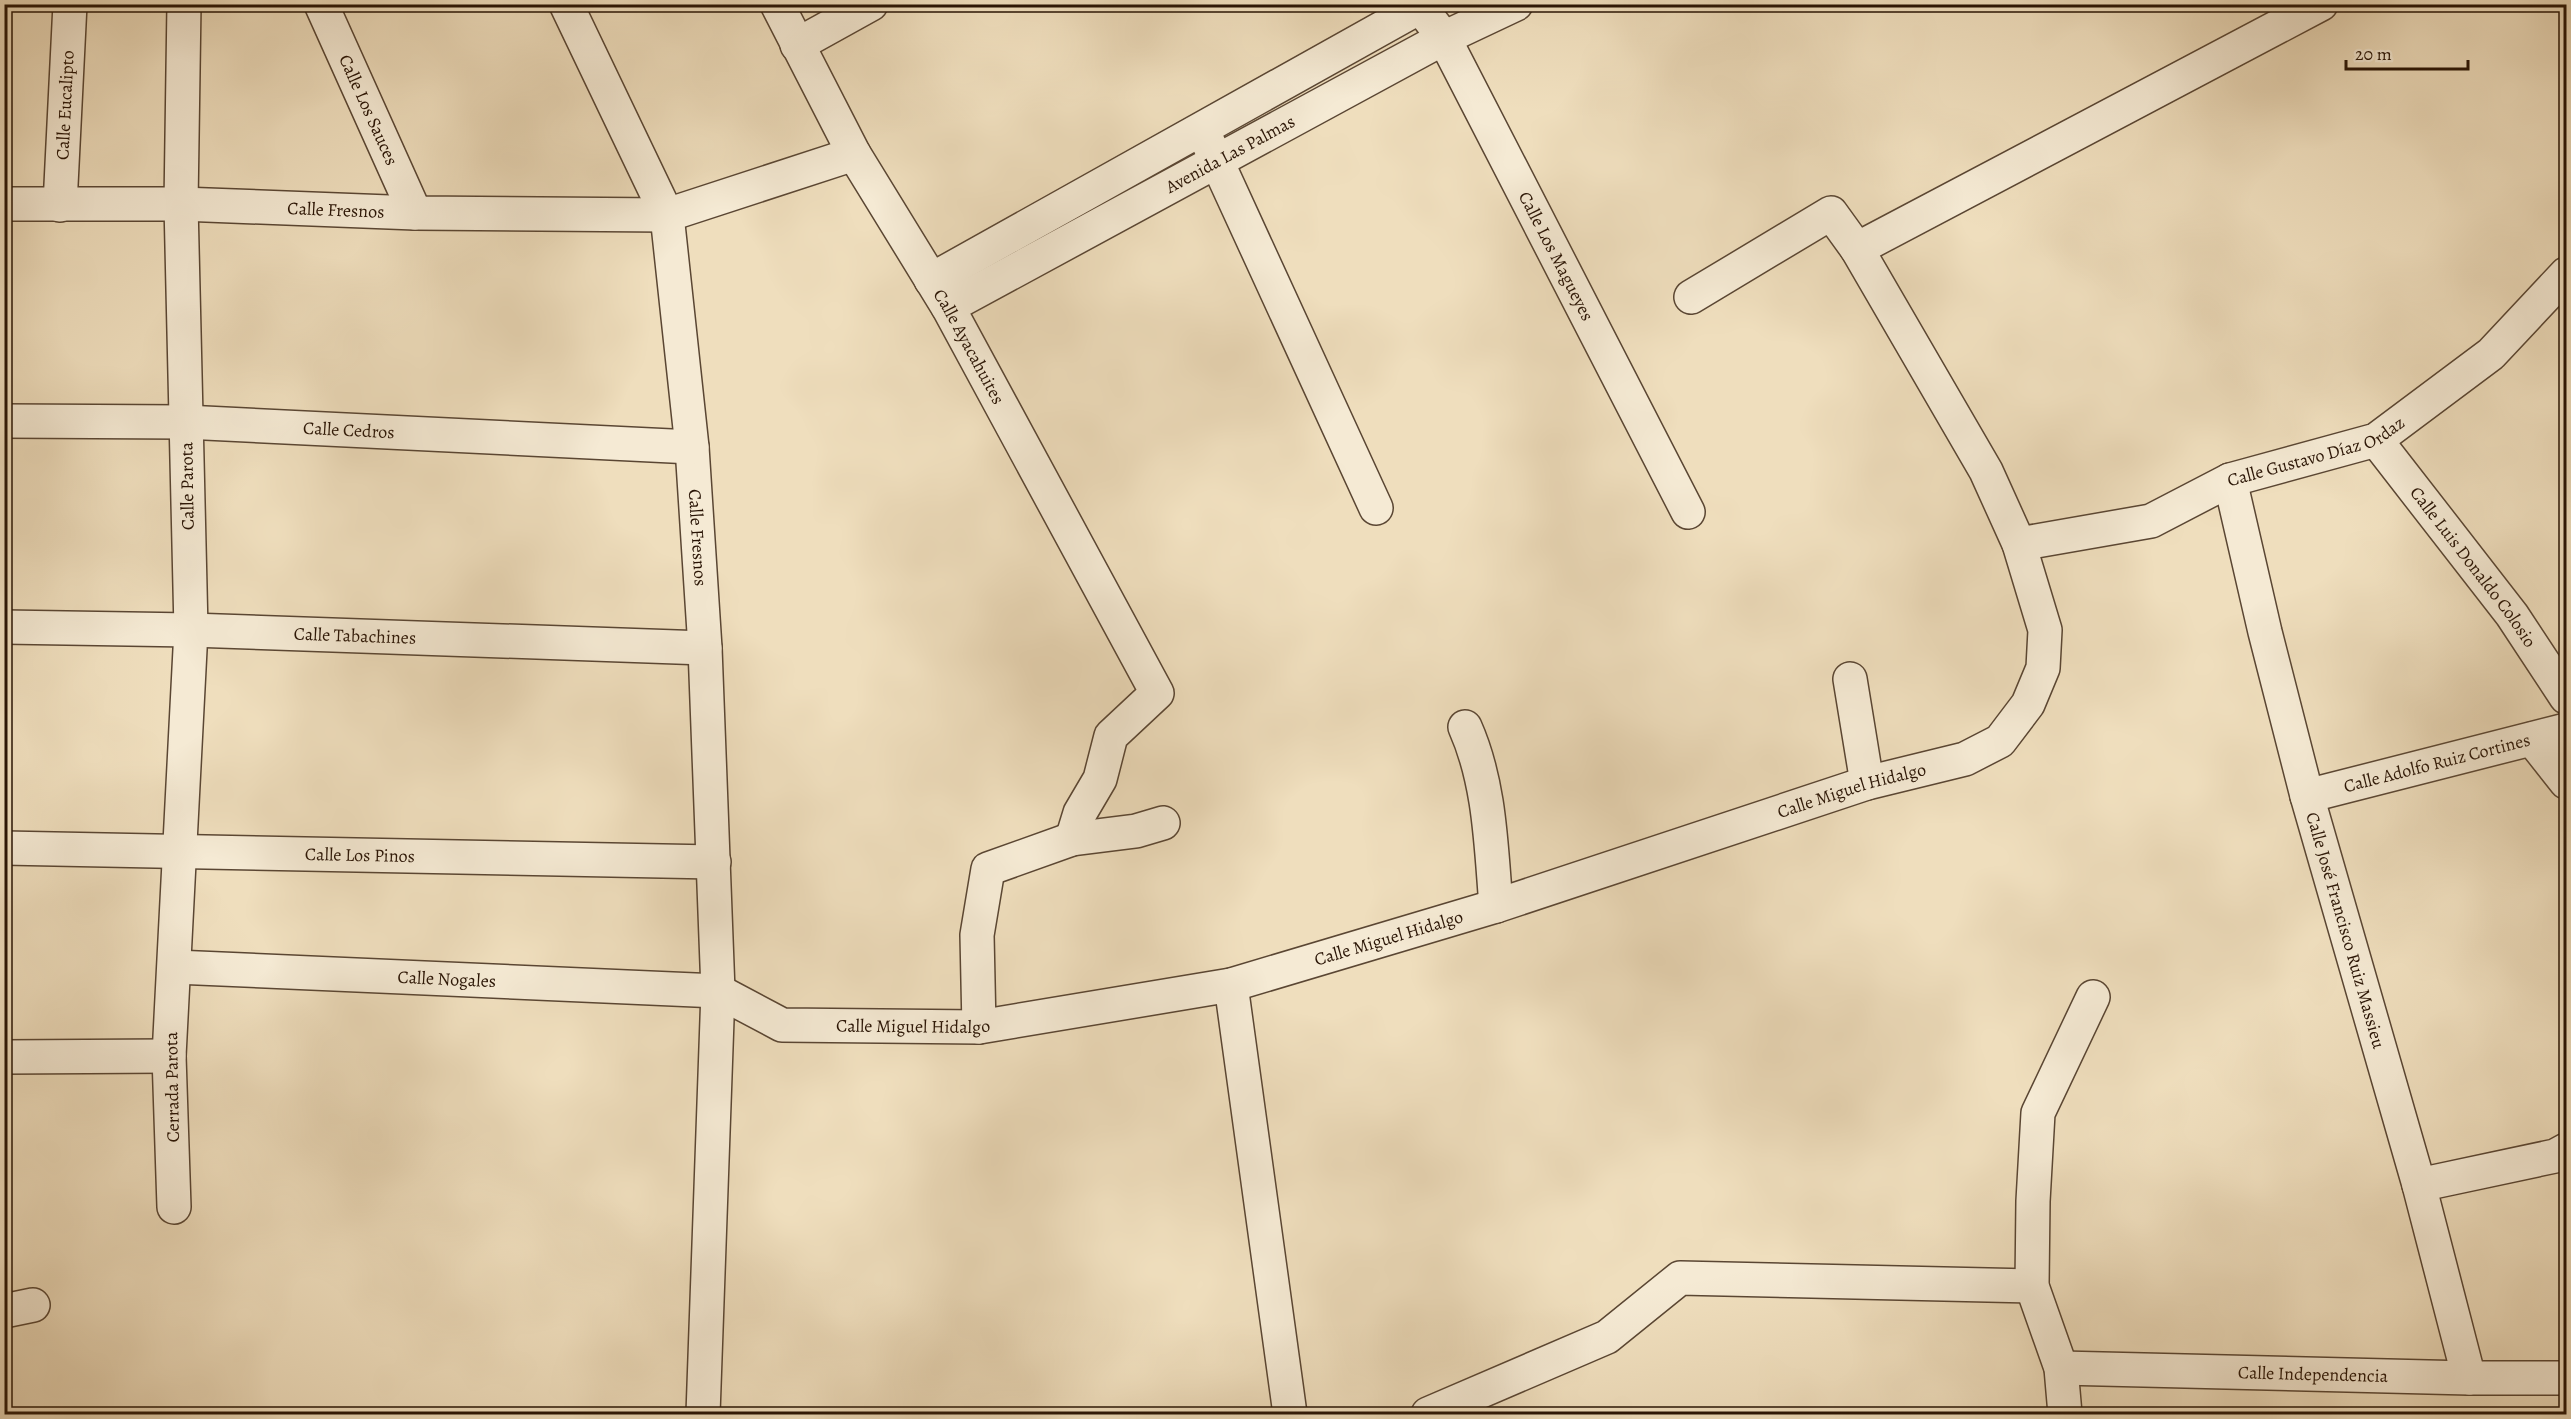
<svg xmlns="http://www.w3.org/2000/svg" width="2571" height="1419" viewBox="0 0 2571 1419" font-family="Alegreya,serif">
<style>
.lines{fill:none;stroke-linecap:round;stroke-linejoin:round}
.minor-casing{stroke:#5a4633;stroke-width:36}
.minor{stroke:#f5ead4;stroke-width:33}
.labels{text-anchor:middle;dominant-baseline:central;stroke-width:4.5;stroke-linejoin:round;paint-order:stroke}
.street-label{font-size:18px;fill:#291405;stroke:#f5ead4}
</style>
<rect width="100%" height="100%" fill="#efdebd"/>
<filter id="stains"><feTurbulence type="fractalNoise" baseFrequency=".00333" numOctaves="4"/><feColorMatrix values="0 0 0 0 .2 0 0 0 0 .09 0 0 0 0 .02 0 0 0 .5 -.17"/></filter>
<radialGradient id="worn" r=".72"><stop offset=".6" stop-color="#630" stop-opacity="0"/><stop offset="1" stop-color="#630" stop-opacity=".3"/></radialGradient>
<g class="lines">
<defs>
<g id="minor">
<path id="s1" d="M321,4l94,209"/>
<path id="s2" d="M566,4l101,211 25,232 13,201 13,343 -15,423"/>
<path id="s3" d="M777,4l77,150 94,153 209,386 -46,43 -11,43 -20,34 -8,26"/>
<path id="s4" d="M1418,4l26,34 244,474"/>
<path d="M797,45l74,-41"/>
<path d="M1208,142l168,366"/>
<path id="s5" d="M4,204h177l234,9 252,2 187,-61"/>
<path id="s6" d="M60,205l10,-201"/>
<path d="M1857,249l464,-245"/>
<path d="M931,280l494,-276"/>
<path id="s7" d="M948,307l496,-269 72,-34"/>
<path id="s8" d="M4,421l181,1 507,25"/>
<path id="s9" d="M2376,440l136,175 54,82"/>
<path id="s10" d="M2230,480l35,152 42,164 112,389 50,193"/>
<path id="s11" d="M2019,544l132,-23 79,-41 146,-40 115,-86 75,-80"/>
<path id="s12" d="M4,627l187,3 514,18"/>
<path d="M1850,679l17,104"/>
<path d="M1465,727c25,56 26,119 31,179"/>
<path d="M2532,739l34,43"/>
<path id="s13" d="M2307,796l259,-66"/>
<path id="s14" d="M4,848l710,14"/>
<path id="s15" d="M175,967l543,24 64,34 197,2 252,-42 265,-79 371,-123 98,-24 35,-18 28,-37 15,-36 2,-38 -26,-86 -33,-73 -129,-222 -26,-36 -140,84"/>
<path d="M1231,985l59,429"/>
<path d="M979,1027l-2,-92 11,-66 84,-30 64,-8 27,-8"/>
<path d="M4,1057l165,-1"/>
<path d="M2419,1185l136,-29 11,-6"/>
<path d="M174,1207l-5,-151 22,-426 -10,-426 3,-200"/>
<path d="M4,1311l29,-6"/>
<path id="s16" d="M2061,1368l408,10h97"/>
<path d="M1428,1414l179,-77 73,-59 352,8"/>
<path d="M2065,1414l-4,-46 -29,-82 1,-85 5,-88 55,-116"/>
</g>
</defs>
<!-- minor casing -->
<use href="#minor" class="minor-casing"/>
<!-- minor -->
<use href="#minor" class="minor"/>
</g>
<g class="labels">
<!-- street labels -->
<g class="street-label">
<text stroke="none"><textPath href="#s6" startOffset="100">Calle Eucalipto</textPath></text>
<text stroke="none"><textPath href="#s1" startOffset="116">Calle Los Sauces</textPath></text>
<text stroke="none"><textPath href="#s7" startOffset="321">Avenida Las Palmas</textPath></text>
<text stroke="none"><textPath href="#s5" startOffset="332">Calle Fresnos</textPath></text>
<text stroke="none"><textPath href="#s4" startOffset="288">Calle Los Magueyes</textPath></text>
<text stroke="none"><textPath href="#s3" startOffset="393">Calle Ayacahuites</textPath></text>
<text stroke="none"><textPath href="#s8" startOffset="345">Calle Cedros</textPath></text>
<text stroke="none"><textPath href="#s11" startOffset="314">Calle Gustavo Díaz Ordaz</textPath></text>
<text transform="translate(187 486) rotate(-91)">Calle Parota</text>
<text stroke="none"><textPath href="#s2" startOffset="558">Calle Fresnos</textPath></text>
<text stroke="none"><textPath href="#s9" startOffset="160">Calle Luis Donaldo Colosio</textPath></text>
<text stroke="none"><textPath href="#s12" startOffset="351">Calle Tabachines</textPath></text>
<text stroke="none"><textPath href="#s13" startOffset="134">Calle Adolfo Ruiz Cortines</textPath></text>
<text stroke="none"><textPath href="#s15" startOffset="1719">Calle Miguel Hidalgo</textPath></text>
<text stroke="none"><textPath href="#s14" startOffset="356">Calle Los Pinos</textPath></text>
<text stroke="none"><textPath href="#s10" startOffset="465">Calle José Francisco Ruiz Massieu</textPath></text>
<text stroke="none"><textPath href="#s15" startOffset="1233">Calle Miguel Hidalgo</textPath></text>
<text stroke="none"><textPath href="#s15" startOffset="272">Calle Nogales</textPath></text>
<text stroke="none"><textPath href="#s15" startOffset="747">Calle Miguel Hidalgo</textPath></text>
<text transform="translate(172 1087) rotate(-91)">Cerrada Parota</text>
<text stroke="none"><textPath href="#s16" startOffset="252">Calle Independencia</textPath></text>
</g>
</g>
<!-- margin -->
<rect width="2571" height="1419" fill="none" stroke="#efdebd" stroke-width="24"/>
<rect x="6" y="6" width="2559" height="1407" fill="none" stroke="#291405" stroke-width="3"/>
<rect x="12" y="12" width="2547" height="1395" fill="none" stroke="#291405" stroke-width="1.5"/>
<!-- scale -->
<path d="M2346 60v9h122v-9" fill="none" stroke="#291405" stroke-width="3"/>
<text x="2355" y="60" font-size="18" fill="#291405" stroke="#f5ead4" stroke-width="4.5" paint-order="stroke">20 m</text>
<rect width="100%" height="100%" filter="url(#stains)"/>
<rect width="100%" height="100%" fill="url(#worn)"/>
</svg>
